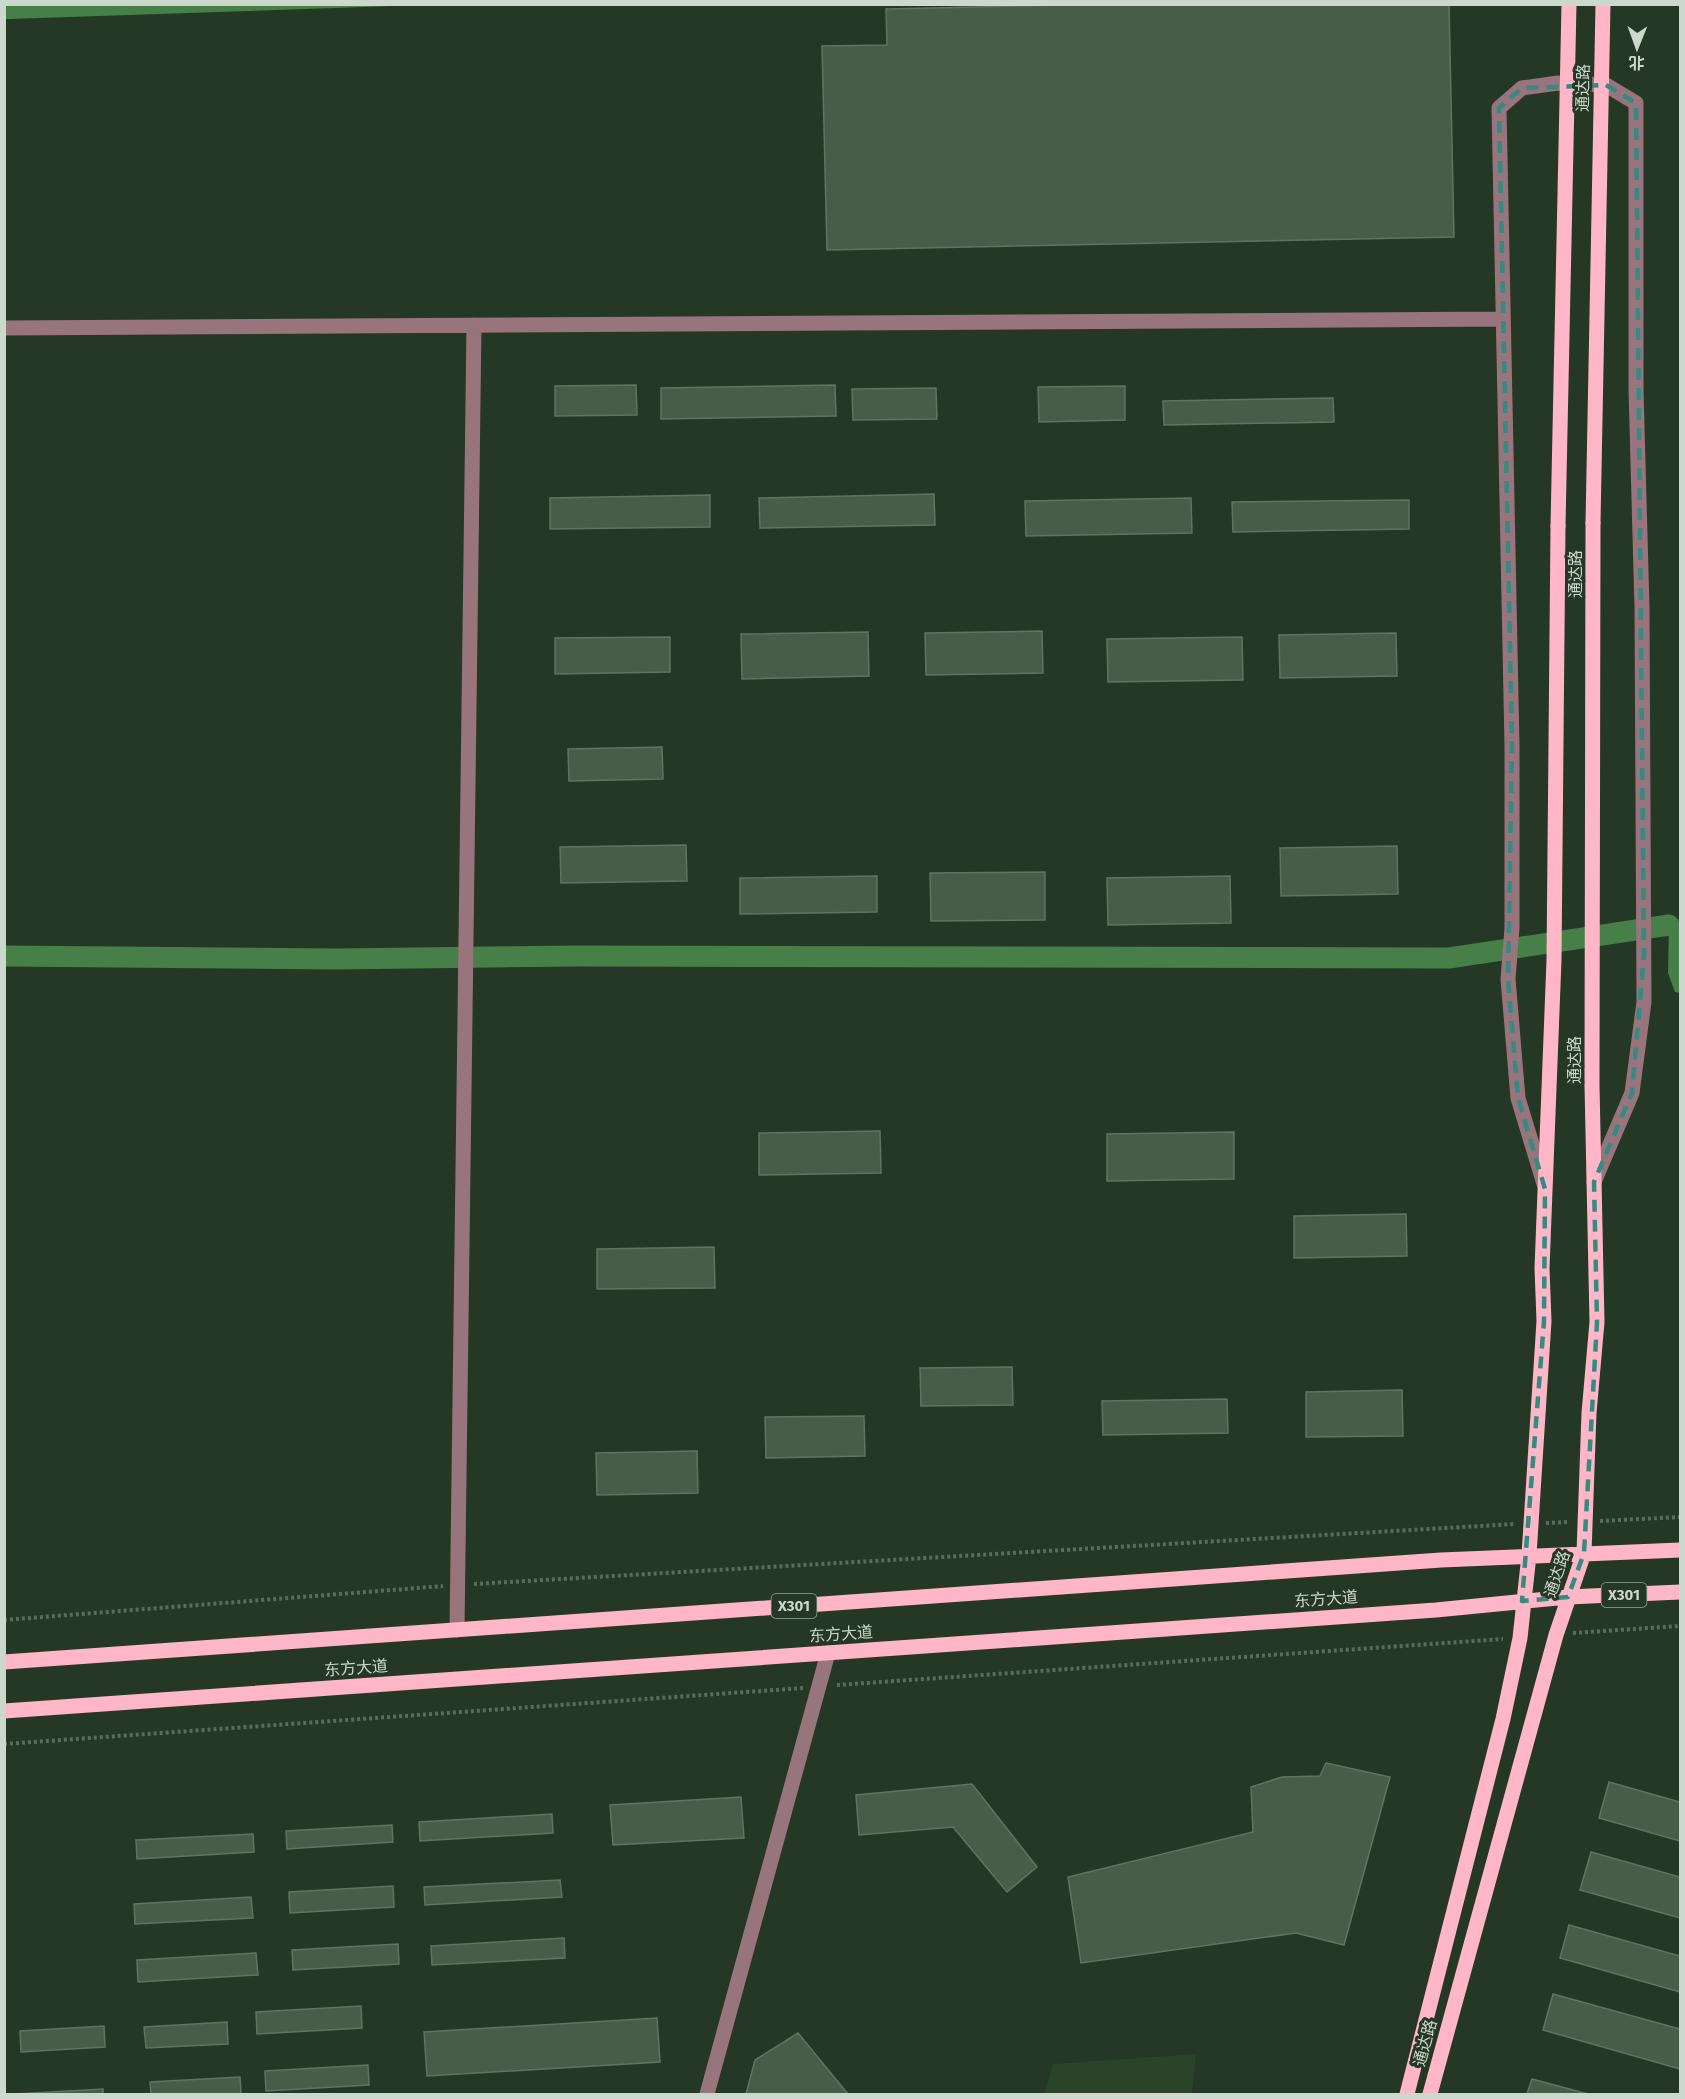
<svg xmlns="http://www.w3.org/2000/svg" width="1685" height="2099" viewBox="0 0 1685 2099" font-family="'Fira Sans','Noto Sans SC',sans-serif">
<style>
.built{fill:#2b422b}
.water{fill:#477f48}
.lines{fill:none;stroke-linecap:round;stroke-linejoin:round}
.canal{stroke:#477f48;stroke-width:21}
.building{fill:#485c48;stroke:#617460;stroke-width:1.5}
.path{stroke:#5c6c5c;stroke-width:4;stroke-dasharray:3 3;stroke-linecap:butt}
.minor{stroke:#98747c;stroke-width:15}
.major{stroke:#ffb6c7;stroke-width:15}
.major-bridge{stroke:#ffb6c7;stroke-width:15}
.marked{fill:none;stroke:#358a81;stroke-width:4.5;stroke-dasharray:12 8;stroke-linejoin:round}
.labels{text-anchor:middle;dominant-baseline:central;stroke-width:6;stroke-linejoin:round;paint-order:stroke}
.shield{fill:#253725;stroke:#9ba89a;stroke-width:1.5}
.shield-label{font-size:15px;font-weight:bold;fill:#cdd8cc}
.street-label{font-size:16px;fill:#cdd8cc;stroke:#253725}
</style>
<rect width="100%" height="100%" fill="#253725"/>
<!-- built -->
<path class="built" d="M1196,2054l-4,40h-148l9,-30z"/>
<!-- water -->
<path class="water" d="M5,4h418v1l-413,14h-5z
M1669,925h11v68l-5,-1 -7,-19z"/>
<g class="lines">
<!-- canal -->
<path class="canal" d="M4,956l333,3 241,-3 871,2 220,-33"/>
</g>
<!-- building -->
<path class="building" d="M1103,4h346l5,233 -627,13 -5,-204 65,-1 -1,-36z
M636,385l1,30 -82,1v-30z
M835,385l1,31 -175,3v-31z
M1125,386v34l-86,2 -1,-35z
M936,388l1,31 -84,1 -1,-31z
M1333,398l1,24 -170,3 -1,-24z
M934,494l1,31 -175,3 -1,-30z
M710,495v32l-160,2v-31z
M1191,498l1,35 -166,3 -1,-35z
M1409,500v29l-176,3 -1,-30z
M1042,631l1,42 -117,2 -1,-42z
M868,632l1,44 -127,3 -1,-45z
M1396,633l1,43 -117,2 -1,-43z
M670,637v35l-115,2v-36z
M1242,637l1,43 -135,2 -1,-43z
M662,747l1,32 -94,2 -1,-32z
M686,845l1,36 -126,2 -1,-36z
M1397,846l1,48 -117,2 -1,-48z
M1045,872v48l-114,1 -1,-48z
M877,876v36l-137,2v-36z
M1230,876l1,47 -123,2 -1,-47z
M880,1131l1,42 -122,2v-42z
M1234,1132v47l-127,2v-47z
M1406,1214l1,42 -113,2v-42z
M714,1247l1,41 -118,1v-40z
M1012,1367l1,38 -92,1 -1,-38z
M1402,1390l1,46 -97,1v-45z
M1227,1399l1,34 -125,2 -1,-34z
M864,1416l1,40 -99,2 -1,-41z
M697,1451l1,42 -101,2 -1,-42z
M1326,1763l64,14 -46,168 -48,-12 -215,30 -13,-86 185,-45 -2,-45 31,-10 38,-1z
M1609,1782l71,20v39l-81,-23z
M972,1784l65,83 -30,25 -54,-65 -94,8 -3,-40z
M741,1797l3,41 -131,7 -3,-40z
M552,1814l1,19 -133,8 -1,-19z
M392,1825l1,17 -106,7 -1,-18z
M253,1834l1,18 -117,7 -1,-19z
M1591,1852l89,25v41l-100,-28z
M560,1880l2,17 -137,8 -1,-18z
M393,1886l1,21 -104,6 -1,-21z
M251,1897l2,21 -118,6 -1,-20z
M1569,1925l111,31v36l-120,-34z
M564,1938l1,20 -133,7 -1,-19z
M398,1944l1,20 -106,6 -1,-20z
M256,1953l2,22 -120,7 -1,-22z
M1553,1994l127,35v40l-137,-39z
M361,2006l1,22 -105,6 -1,-22z
M657,2018l3,44 -233,14 -3,-44z
M227,2022l1,22 -82,4 -2,-21z
M104,2026l1,21 -84,5 -1,-21z
M798,2033l50,61h-102l9,-34z
M368,2065l1,20 -103,6 -1,-20z
M240,2077l1,17h-90l-1,-12z
M1532,2079l56,15h-61z
M103,2089v5h-88z"/>
<g class="lines">
<!-- path -->
<path class="path" d="M1600,1521l80,-4
M1546,1523l23,-1
M474,1584l1041,-60
M4,1620l439,-34
M1573,1633l107,-7
M837,1685l666,-46
M4,1744l799,-56"/>
<!-- minor -->
<path class="minor" d="M4,328l1499,-9
M1544,1184l-26,-86 -10,-119 4,-51v-182l-13,-638 23,-20 36,-5 48,2 30,18v287l6,218 2,394 -12,91 -38,89
M457,1630l17,-1305
M707,2094l121,-441"/>
<!-- major -->
<path class="major" d="M4,1662l1437,-102 239,-10
M4,1711l1432,-101 132,-13 112,-5
M1407,2094l96,-375 17,-81 9,-83 15,-234 -2,-53 12,-308 4,-434
M1430,2094l126,-459 28,-82 5,-140 8,-91 -5,-237 1,-562"/>
<!-- major-bridge -->
<path class="major-bridge" d="M1593,523l10,-519
M1558,526l11,-522"/>
</g>
<!-- marked area -->
<path class="marked" d="M1606,85l30,18 8,852 -12,138 -38,89 3,140 -13,231 -16,44 -46,4 22,-280 1,-132 -27,-91 -10,-119 4,-233 -13,-638 23,-20z"/>
<g class="labels">
<!-- shield labels -->
<g class="shield">
<rect x="1601.5" y="1583" width="45" height="24" rx="4.5"/>
<rect x="771.5" y="1594" width="45" height="24" rx="4.5"/>
</g>
<g class="shield-label">
<text x="1624" y="1595">X301</text>
<text x="794" y="1606">X301</text>
</g>
<!-- street labels -->
<g class="street-label">
<text transform="translate(1583 88) rotate(-89)">通达路</text>
<text transform="translate(1575 574) rotate(-90)">通达路</text>
<text transform="translate(1574 1060) rotate(-90)">通达路</text>
<text transform="translate(1557 1574) rotate(-71)">通达路</text>
<text transform="translate(1326 1599) rotate(-4)">东方大道</text>
<text transform="translate(841 1634) rotate(-4)">东方大道</text>
<text transform="translate(356 1668) rotate(-4)">东方大道</text>
<text transform="translate(1425 2043) rotate(-75)">通达路</text>
</g>
</g>
<!-- border -->
<rect width="1685" height="2099" fill="none" stroke="#cdd8cc" stroke-width="12"/>
<!-- north arrow -->
<g transform="translate(1637 48) rotate(181)" stroke="#253725" stroke-width="4.5" paint-order="stroke">
<path d="M0-4.5L10 22L0 15L-10 22Z" fill="#cdd8cc"/>
<text y="-9" font-size="16" font-weight="bold" text-anchor="middle" fill="#cdd8cc">北</text>
</g>
</svg>
